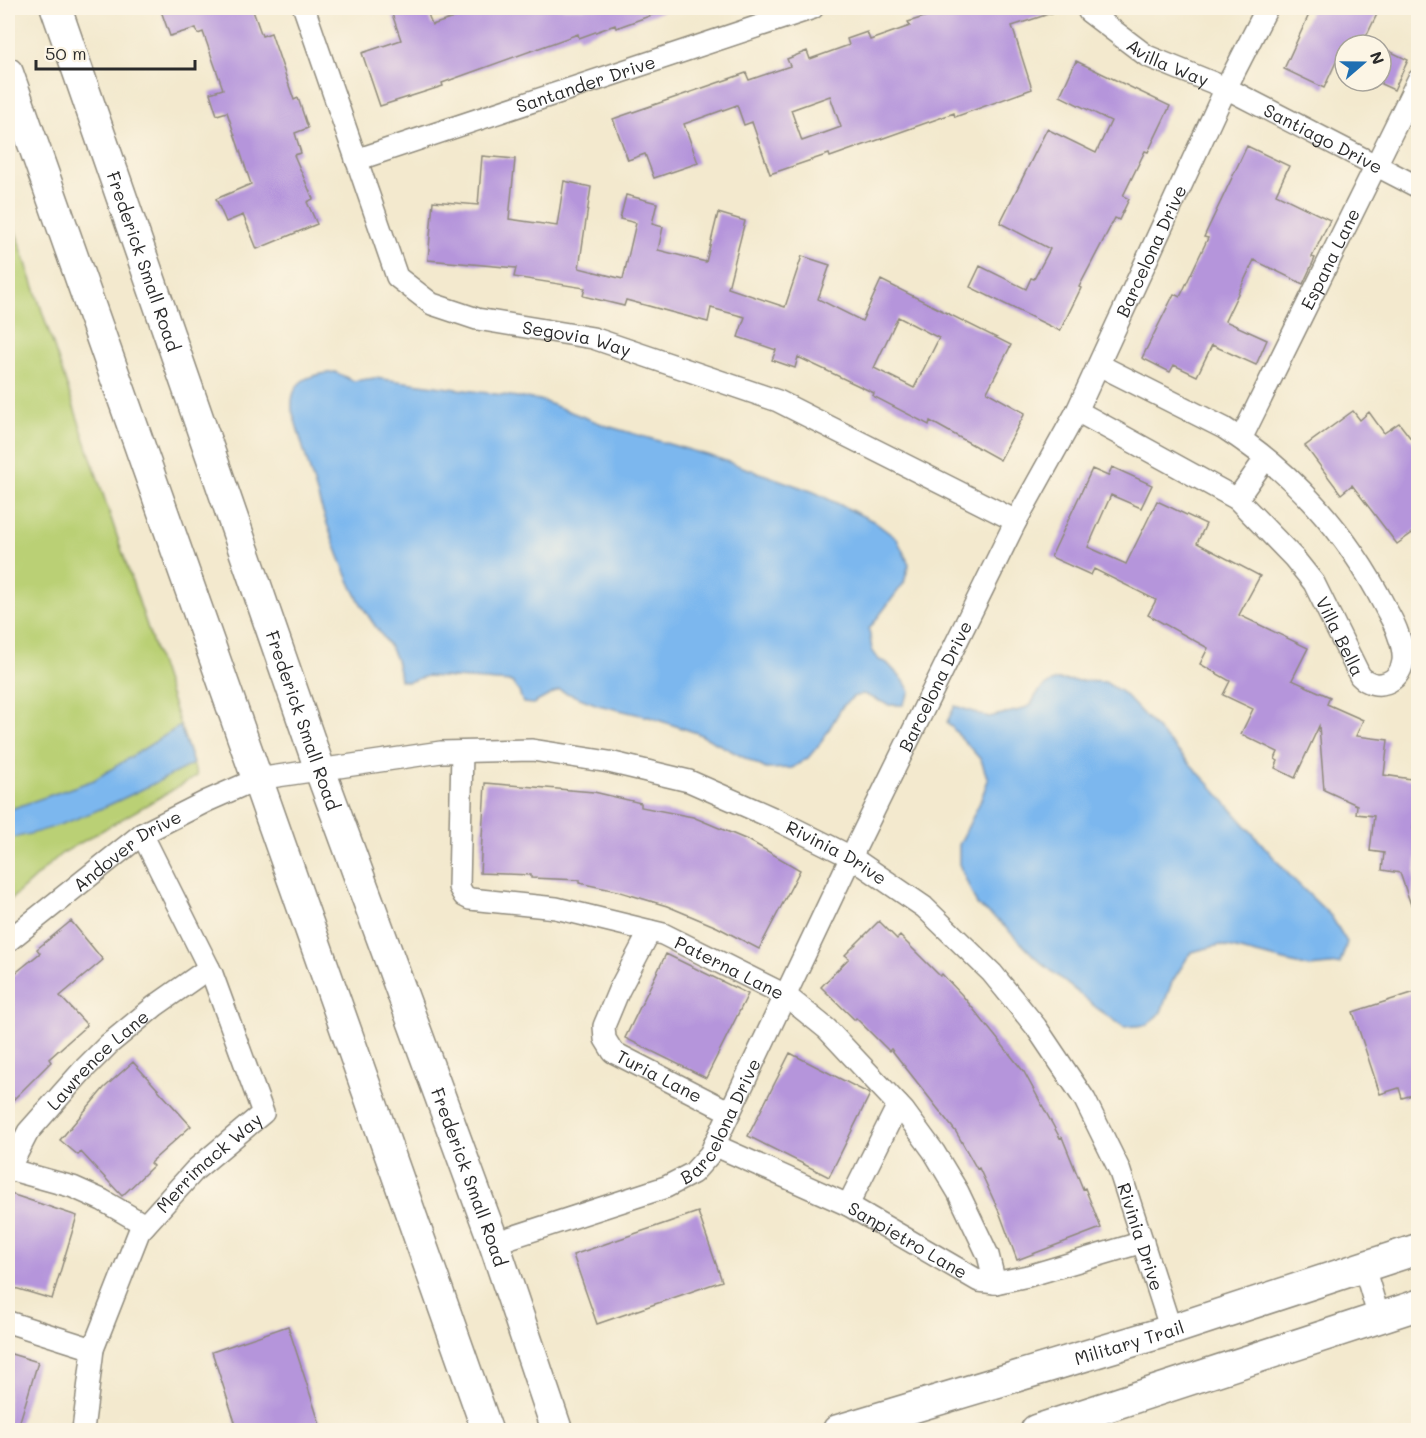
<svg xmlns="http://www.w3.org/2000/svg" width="1426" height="1438" viewBox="0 0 1426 1438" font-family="Mali,sans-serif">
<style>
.green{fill:#bad074;stroke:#727e50;stroke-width:1.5}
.water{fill:#7cb7ee;stroke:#54718c;stroke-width:1.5}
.building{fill:#b595db;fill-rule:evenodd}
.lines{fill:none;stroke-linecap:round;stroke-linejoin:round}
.street-casing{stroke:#8f8a7c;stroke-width:24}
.secondary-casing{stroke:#8f8a7c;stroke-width:33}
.street{stroke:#fff;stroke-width:21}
.secondary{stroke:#fff;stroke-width:30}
.labels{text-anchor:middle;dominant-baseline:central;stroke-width:4.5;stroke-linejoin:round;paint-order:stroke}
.street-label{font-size:18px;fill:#2b2b2b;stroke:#fcf5e5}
</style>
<rect width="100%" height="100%" fill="#fcf5e5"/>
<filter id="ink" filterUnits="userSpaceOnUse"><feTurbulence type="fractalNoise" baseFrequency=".0167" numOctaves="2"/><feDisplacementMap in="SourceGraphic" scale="12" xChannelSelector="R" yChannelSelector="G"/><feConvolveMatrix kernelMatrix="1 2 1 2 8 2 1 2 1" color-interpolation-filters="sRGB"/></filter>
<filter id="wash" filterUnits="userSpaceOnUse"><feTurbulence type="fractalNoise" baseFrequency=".008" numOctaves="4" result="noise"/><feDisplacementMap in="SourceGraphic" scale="24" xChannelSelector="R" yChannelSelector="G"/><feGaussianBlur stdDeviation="1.35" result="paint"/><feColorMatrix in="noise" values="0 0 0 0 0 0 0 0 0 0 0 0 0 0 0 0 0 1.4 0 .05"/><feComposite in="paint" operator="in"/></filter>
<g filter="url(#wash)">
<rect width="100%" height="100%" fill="#f3e9ce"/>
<!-- green -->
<path class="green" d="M8,209l189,567 -136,78 -53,48z"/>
<!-- water -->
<path class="water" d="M335,372l18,9 22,-3 165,22 67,26 110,32 97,34 59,29 24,18 12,25 -5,19 -35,46 3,21 7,10 8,3 17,18 6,11 -7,13h-14l-26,-11 -10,3 -11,10 -20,34 -14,17 -16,10 -26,1 -69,-36 -48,-16 -51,-12 -39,-15 -26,14 -10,-1 -4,-11 -7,-10 -85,-6 -19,6 -8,-2c-3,-33 -18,-41 -34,-68 -8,-12 -15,-27 -21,-41 -22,-52 -37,-107 -53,-161 -2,-31 17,-35 43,-38z
M1057,680l48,2 18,11 88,93 80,91 40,39 16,26 -7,22 -31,3 -89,-22 -29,7 -19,30 -11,30 -14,13 -23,2 -26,-18 -60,-49 -38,-38 -23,-17 -18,-41v-19l21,-43 8,-22 -7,-20 -34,-38 8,-16 34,11 31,-7 11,-5c6,-14 12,-20 26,-25z
M180,726l13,38c-60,30 -119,62 -185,75v-29l86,-30z"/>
<g id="blocks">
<!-- building -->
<path class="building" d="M160,8h92l10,28 9,-3 23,67 4,-2 10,30 -13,5 6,20 -7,2 19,44 -6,3 10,22 -60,25 -14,-34 -17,7 -10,-23 35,-15 -24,-72 -10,3 -7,-22 13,-4 -20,-57 -5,2 -2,-6 -26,8z
M390,8h36l6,17 52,-17h182v2l-50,18 -1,-3 -36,13 -1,-4 -136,49 1,3 -63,20 -18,-53 39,-13z
M953,8h104l1,3 -46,15 20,63 -77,28 -1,-4 -124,44 -1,-3 -59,20 -18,-52 -8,3 -7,-20 -53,19 14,39 -44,15 -9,-24 -17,6 -15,-41 133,-46 3,7 41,-14 -3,-7 20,-8 3,8 39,-14 -2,-6 20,-7 3,8 40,-14 -2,-4zM830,96l11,31 -39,14 -11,-31z
M1312,8h68l-18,37h-17v22l-9,-5 -12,26 -40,-19z
M1381,47l27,13 -14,30 -13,-6z
M1076,61l94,45 -22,46 -3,-1 -22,45 6,3 -10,21 -4,-2 -36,69 2,1 -21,43 -90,-44 10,-21 46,23 5,-11 3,1 16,-30 -50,-26 47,-94 49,24 15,-32 -51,-25z
M1247,146l42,20 -13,28 54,26 -18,37 3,1 -12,26 -49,-24 -29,61 42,19 -11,25 -44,-20 -15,31 -23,-11 -4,7 -28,-14 32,-64 6,3 28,-59 -4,-1z
M482,156l33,3 -6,60 48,7 7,-45 27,6 -12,81 44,11 13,-56 -16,-4 6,-24 31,8 -5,21 11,3 -5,23 48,12 12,-49 27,8 -17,67 57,19 17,-51 28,9 -12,34 44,22 19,-41 130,65 -24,47 38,21 -25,47 -70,-39 -1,4 -56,-29 1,-3 -76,-36 -3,11 -23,-8 4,-10 -38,-13 7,-20 -34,-9 -3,14 -82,-22 -2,6 -41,-10 2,-8 -71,-11 2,-9 -88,-8 5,-59 45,4zM898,317l41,21 -25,50 -40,-20z
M1353,411l7,9 9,-8 15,21 15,-10 20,26v79l-22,16 -45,-59 -11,9 -36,-48z
M1112,467l40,18 -11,23 -30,-13 -23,52 38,17 31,-63 49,23 -9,19 63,33 -21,39 69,33 -16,32 38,17 -3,7 36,16 -7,16 32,4 -4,35 34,5 -5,49h6v11l-8,65 -11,-32 -18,-3 2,-17 -14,-2 4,-35 -18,-2 1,-9 -33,-15 -5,-64 -24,52 -20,-10 3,-7 -3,-2 3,-7 -37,-18 12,-25 -30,-14 7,-14 -30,-17 8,-16 -60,-33 8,-15 -62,-31 -3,6 -40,-18 41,-88 16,7z
M485,783l109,9 47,11v4l52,10 57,24 50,29 -41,79 -42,-22 -50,-21 -50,-15 -38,-8 1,-3 -49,-2v-3l-51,-2z
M71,921l32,39 -43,36 27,29 -38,34 2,3 -43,43v-126l32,-26 -3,-4z
M879,921l18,18 3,-3 40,40 2,-2 20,21 62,77 36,66 2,-1 21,52 2,-1 16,40 -84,32 -17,-46 -21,-46 -2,1 -21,-37 -65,-83 -2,2 -33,-33 -1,2 -34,-33 28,-29 -4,-3z
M666,954l82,40 -42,84 -81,-40z
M1415,992l4,10v91l-17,5 -3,-10 -19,6 -27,-82z
M790,1053l80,41 -41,83 -81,-41z
M133,1062l58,64 -41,37 3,3 -31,30 -41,-44 -3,3 -18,-15 44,-52z
M8,1193l69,23 -25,83 -44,-13z
M698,1212l24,69 -125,43 -24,-69z
M288,1326l34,105h-84l-26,-79z
M8,1353l30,9 -21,69h-9z"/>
</g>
</g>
<g filter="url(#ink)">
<use href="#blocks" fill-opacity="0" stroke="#8f8a7c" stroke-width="1.5"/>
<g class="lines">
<defs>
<g id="street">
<path id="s1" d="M304,8l93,269 35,27 45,15 116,19 185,63 238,120"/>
<path id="s2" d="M1087,8l2,4 58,44 79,32 192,99"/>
<path id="s3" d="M356,160l457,-152"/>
<path id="s4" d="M1077,411l160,88 57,59 20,25 46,93c16,16 40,7 43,-15 1,-9 -2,-19 -5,-27 -3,-10 -9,-19 -14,-29 -36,-71 -92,-134 -160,-177l-125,-63"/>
<path id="s5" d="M1241,439l177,-359"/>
<path d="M1237,499l28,-40"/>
<path id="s6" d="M462,752l-3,135 5,9 6,3 86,9 107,26 122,61 42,34 77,82 30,41 24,40 30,63 7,28"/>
<path id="s7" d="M650,931l-31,59 -15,36 1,13 8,13 117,60"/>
<path id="s8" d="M8,941l134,-107 65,-33 50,-22 184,-27 91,-2 77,12 80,19 84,37 78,39 73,50 68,66 44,54 49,73 34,69 52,161"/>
<path id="s9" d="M714,1145l134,60 131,76 16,2 33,-7 115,-34"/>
<path d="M8,1169l65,18 29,13 43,25"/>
<path id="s10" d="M9,1169l19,-37 55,-62 26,-26 46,-38 54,-38"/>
<path d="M848,1205l50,-100"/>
<path id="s11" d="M494,1243l172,-56 27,-14 17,-19 141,-297 165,-336 61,-110 149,-323 41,-80"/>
<path d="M1364,1267l15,51"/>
<path d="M8,1322l85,27"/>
<path id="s12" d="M83,1430l10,-81 46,-117 56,-62 68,-57 -51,-139 -70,-140"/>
</g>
<g id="secondary">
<path id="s13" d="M56,8l264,762 174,473 63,187"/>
<path d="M8,73l479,1357"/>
<path id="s14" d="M838,1430l333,-100 247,-81"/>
<path d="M1036,1430l382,-125"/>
</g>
</defs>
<!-- street casing -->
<use href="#street" class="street-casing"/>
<!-- secondary casing -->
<use href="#secondary" class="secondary-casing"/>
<!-- street -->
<use href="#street" class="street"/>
<!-- secondary -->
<use href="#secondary" class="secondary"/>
</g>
</g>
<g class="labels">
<!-- street labels -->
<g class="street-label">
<text stroke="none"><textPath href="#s2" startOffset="99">Avilla Way</textPath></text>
<text stroke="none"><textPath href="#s3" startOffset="242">Santander Drive</textPath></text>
<text stroke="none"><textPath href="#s2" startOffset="272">Santiago Drive</textPath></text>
<text stroke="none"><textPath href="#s11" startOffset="1242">Barcelona Drive</textPath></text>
<text stroke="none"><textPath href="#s5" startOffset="201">Espana Lane</textPath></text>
<text stroke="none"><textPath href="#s13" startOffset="268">Frederick Small Road</textPath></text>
<text stroke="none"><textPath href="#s1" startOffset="478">Segovia Way</textPath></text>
<text stroke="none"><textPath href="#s4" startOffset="356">Villa Bella</textPath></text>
<text stroke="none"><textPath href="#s11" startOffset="756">Barcelona Drive</textPath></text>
<text stroke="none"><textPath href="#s13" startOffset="754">Frederick Small Road</textPath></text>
<text stroke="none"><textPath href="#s8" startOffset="150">Andover Drive</textPath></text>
<text stroke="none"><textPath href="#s8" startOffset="900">Rivinia Drive</textPath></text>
<text stroke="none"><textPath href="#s6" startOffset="423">Paterna Lane</textPath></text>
<text stroke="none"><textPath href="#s10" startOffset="142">Lawrence Lane</textPath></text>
<text stroke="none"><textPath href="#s7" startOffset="186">Turia Lane</textPath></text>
<text stroke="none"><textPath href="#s11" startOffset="270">Barcelona Drive</textPath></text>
<text stroke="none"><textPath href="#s12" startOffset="306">Merrimack Way</textPath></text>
<text stroke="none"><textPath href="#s13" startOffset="1240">Frederick Small Road</textPath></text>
<text stroke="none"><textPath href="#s8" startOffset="1404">Rivinia Drive</textPath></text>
<text stroke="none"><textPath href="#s9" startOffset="216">Sanpietro Lane</textPath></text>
<text stroke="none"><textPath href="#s14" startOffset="304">Military Trail</textPath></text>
</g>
</g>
<!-- margin -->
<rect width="1426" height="1438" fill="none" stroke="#fcf5e5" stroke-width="30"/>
<!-- north arrow -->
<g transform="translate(1363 63) rotate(70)"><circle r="28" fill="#fcf5e5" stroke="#a8a49b" stroke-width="1.5"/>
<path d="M0-4.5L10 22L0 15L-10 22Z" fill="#1f6fb2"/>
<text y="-9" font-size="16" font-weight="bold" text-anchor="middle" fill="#2b2b2b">N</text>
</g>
<!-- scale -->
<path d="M36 60v9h159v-9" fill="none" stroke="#2b2b2b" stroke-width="3"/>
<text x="45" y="60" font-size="18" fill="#2b2b2b" stroke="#fcf5e5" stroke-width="4.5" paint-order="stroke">50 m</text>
</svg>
